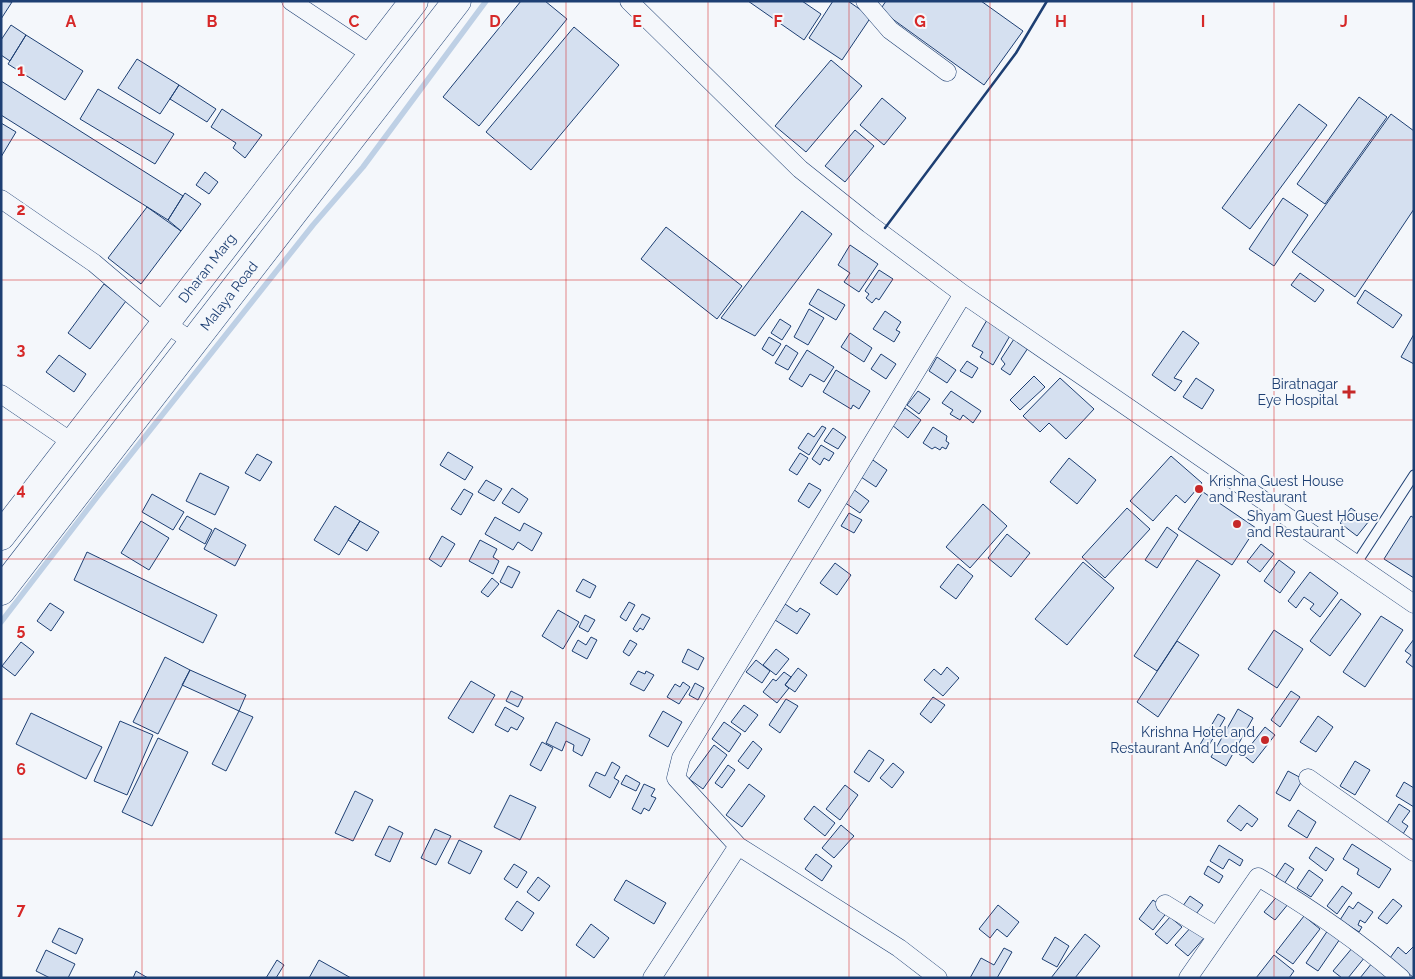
<svg xmlns="http://www.w3.org/2000/svg" width="1415" height="979" viewBox="0 0 1415 979" font-family="Raleway,sans-serif">
<style>
.lines{fill:none;stroke-linecap:round;stroke-linejoin:round}
.stream{stroke:#bed0e5;stroke-width:5.5}
.building{fill:#d5e0f0;stroke:#1d3f73}
.service-casing{stroke:#1d3f73;stroke-width:11}
.minor-casing{stroke:#1d3f73;stroke-width:19}
.primary-casing{stroke:#1d3f73;stroke-width:29}
.service{stroke:#f4f7fb;stroke-width:9}
.minor{stroke:#f4f7fb;stroke-width:18}
.primary{stroke:#f4f7fb;stroke-width:28}
.wall{stroke:#1d3f73;stroke-width:2.5}
.grid{fill:none;stroke:#d62828;stroke-width:1;stroke-opacity:0.55}
.poi-dot{fill:#c62828;stroke:#f4f7fb;stroke-width:2}
.labels{text-anchor:middle;dominant-baseline:central;stroke-width:4;stroke-linejoin:round;paint-order:stroke}
.street-label{font-size:14px;fill:#1d3f73;stroke:#f4f7fb}
.poi-label{font-size:14px;fill:#1d3f73;stroke:#f4f7fb;text-anchor:end}
.grid-label{font-size:16px;text-anchor:middle;font-weight:bold;fill:#d62828;stroke:#f4f7fb;stroke-width:4;stroke-linejoin:round;paint-order:stroke}
</style>
<rect width="100%" height="100%" fill="#f4f7fb"/>
<g class="lines">
<!-- stream -->
<path class="stream" d="M1,622l96,-125 216,-272 50,-58 123,-166"/>
</g>
<!-- building -->
<path class="building" d="M1,1l11,1 -11,17z
M521,1h24l22,18 -88,107 -36,-29z
M748,1h54l19,13 -17,26z
M833,1h15l23,16 -29,43 -33,-22z
M886,1h95l42,30 -39,54 -104,-75z
M11,25l15,10 -16,26 -9,-6v-15z
M574,27l45,38 -88,105 -45,-38z
M26,35l57,36 -18,29 -57,-36z
M137,59l42,26 -19,29 -42,-26z
M831,60l31,26 -56,66 -31,-26z
M1,81l182,115 -15,24 -167,-105z
M179,85l37,24 -9,13 -37,-23z
M98,89l76,45 -19,30 -75,-45z
M1359,97l28,20 -62,87 -28,-20z
M882,98l24,20 -22,27 -24,-20z
M1299,104l28,21 -77,104 -28,-21z
M222,109l40,26 -17,23 -12,-10 3,-5 -25,-16z
M1391,114l23,17v78l-59,88 -63,-45z
M1,123l15,9 -15,25z
M855,130l19,16 -29,36 -20,-16z
M205,172l13,10 -9,12 -13,-9z
M185,193l16,11 -20,27 -13,-11z
M1283,198l25,17 -34,51 -25,-17z
M147,207l34,24 -40,53 -33,-26z
M802,211l30,23 -77,102 -34,-18z
M666,227l76,59 -25,33 -76,-60z
M850,245l28,19 -19,28 -15,-10 6,-9 -12,-8z
M879,270l14,9 -14,21 -3,-2 -4,5 -6,-5 3,-4 -4,-3z
M1300,273l24,17 -9,12 -24,-17z
M104,284l22,17 -36,48 -22,-16z
M818,289l27,16 -9,15 -27,-16z
M1365,290l37,25 -9,13 -36,-25z
M809,309l15,9 -16,27 -14,-8z
M885,311l16,11 -5,8 4,2 -6,10 -21,-13z
M780,319l11,7 -9,14 -11,-7z
M987,320l24,14 -18,31 -13,-8 3,-5 -11,-6z
M1183,331l16,12 -25,35 8,3 -7,10 -23,-16z
M850,333l22,15 -8,14 -23,-15z
M1414,334v30l-13,-7z
M769,337l12,7 -8,12 -11,-7z
M1014,339l14,9 -18,27 -9,-6 4,-5 -4,-5z
M786,345l12,8 -10,17 -13,-7z
M807,350l27,17 -10,15 -14,-8 -8,13 -13,-8z
M881,354l15,10 -10,15 -15,-10z
M59,355l27,19 -12,18 -28,-20z
M937,357l19,13 -9,13 -18,-12z
M967,361l11,7 -6,10 -12,-7z
M836,370l34,21 -11,18 -6,-4 -2,4 -28,-17z
M1034,376l11,11 -25,23 -10,-10z
M1060,378l34,31 -28,30 -17,-16 -9,9 -17,-16z
M1196,378l18,12 -12,19 -19,-12z
M918,391l12,8 -11,15 -12,-9z
M951,391l30,20 -8,12 -10,-8 -3,5 -10,-6 3,-4 -11,-7z
M905,408l16,12 -13,18 -16,-13z
M822,426l4,2 -17,27 -11,-7 10,-15 6,4z
M933,427l14,9 -1,5 3,2 -3,6 -4,-2 -2,3 -5,-3 -3,2 -9,-6z
M833,428l13,9 -8,12 -14,-8z
M821,445l13,8 -5,8 -5,-3 -4,7 -8,-6z
M448,452l25,15 -8,13 -25,-15z
M800,453l8,5 -11,17 -8,-5z
M257,454l15,8 -12,19 -15,-8z
M1171,456l31,27 -17,20 -9,-8 -23,26 -23,-20z
M870,458l17,12 -11,17 -18,-12z
M1069,458l27,22 -19,24 -27,-22z
M200,473l29,14 -14,28 -29,-14z
M486,480l16,9 -8,12 -16,-9z
M809,483l12,7 -12,18 -11,-7z
M512,488l16,11 -9,14 -17,-10z
M464,489l9,5 -12,21 -10,-6z
M853,489l16,12 -9,12 -16,-11z
M1203,492l53,36 -24,37 -54,-36z
M152,494l32,18 -11,18 -31,-18z
M983,504l24,22 -37,42 -24,-21z
M335,506l25,15 -21,34 -25,-15z
M1127,508l23,21 -45,49 -23,-21z
M1351,508l18,13 -12,15 -17,-13z
M849,513l13,7 -8,13 -13,-7z
M187,516l25,14 -7,14 -26,-15z
M1411,516l3,2v60l-30,-19z
M495,517l25,14 4,-8 18,10 -10,18 -14,-9 -5,8 -28,-16z
M141,521l28,17 -20,32 -28,-17z
M360,521l19,11 -12,19 -19,-11z
M1167,527l11,8 -21,33 -12,-8z
M215,528l31,17 -11,21 -31,-17z
M1007,534l23,19 -19,24 -23,-19z
M442,536l13,8 -14,23 -12,-8z
M480,540l17,9 -4,8 6,4 -6,13 -24,-13z
M1261,544l13,10 -14,18 -13,-10z
M87,552l130,63 -14,28 -129,-63z
M1197,560l23,15 -63,96 -23,-15z
M1279,560l16,12 -15,21 -16,-12z
M1083,562l31,26 -47,57 -32,-26z
M835,563l16,12 -14,20 -17,-12z
M958,564l15,12 -17,23 -16,-12z
M508,566l12,6 -8,16 -12,-6z
M1310,572l28,21 -18,24 -10,-8 4,-5 -10,-7 -8,11 -8,-7z
M492,578l7,6 -11,13 -7,-5z
M583,579l13,7 -6,12 -14,-7z
M1341,599l20,15 -31,42 -20,-15z
M629,602l6,3 -9,16 -6,-4z
M50,603l14,9 -13,19 -14,-10z
M785,604l12,8 3,-4 10,6 -13,20 -22,-14z
M558,610l21,12 -16,27 -21,-13z
M642,614l8,4 -7,12 -3,-2 -3,4 -4,-3z
M585,615l10,5 -7,12 -9,-5z
M1381,616l22,14 -38,57 -22,-15z
M1274,630l29,19 -26,39 -29,-19z
M591,637l6,3 -10,19 -15,-8 6,-11 8,5z
M1414,639v29l-8,-6 5,-7 -6,-4z
M630,640l7,4 -8,12 -6,-4z
M1177,641l22,14 -41,62 -21,-15z
M21,642l13,10 -19,24 -13,-10z
M688,649l16,9 -6,12 -16,-8z
M776,649l13,10 -13,16 -13,-10z
M165,657l25,13 -32,64 -25,-12z
M756,660l14,11 -8,12 -16,-11z
M947,667l12,11 -16,18 -19,-16 10,-11 7,6z
M798,668l9,7 -12,17 -10,-7z
M190,670l56,25 -7,16 -57,-26z
M638,671l7,3 1,-3 8,4 -10,16 -14,-7z
M784,672l7,5 -6,8 4,3 -12,15 -14,-11 10,-13 3,2z
M471,681l24,14 -22,38 -25,-15z
M683,682l7,5 -11,17 -12,-7 8,-13 5,3z
M695,683l9,5 -6,12 -9,-5z
M511,691l12,6 -5,10 -12,-6z
M1291,691l9,6 -20,30 -9,-7z
M933,697l12,8 -14,18 -11,-9z
M786,699l12,7 -18,27 -11,-8z
M744,705l14,10 -13,17 -14,-10z
M505,707l19,11 -7,12 -6,-3 -3,5 -13,-7z
M1238,709l15,9 -27,48 -15,-9z
M239,711l14,6 -27,54 -14,-7z
M663,711l19,11 -14,25 -19,-11z
M31,713l71,34 -16,32 -70,-35z
M1218,714l7,4 -20,34 -7,-4z
M1318,716l15,11 -17,25 -16,-10z
M120,721l33,14 -26,60 -33,-14z
M556,722l34,17 -8,17 -9,-5 1,-6 -8,-4 -4,10 -16,-8z
M724,722l17,12 -12,18 -17,-13z
M1265,727l10,8 -22,28 -10,-8z
M158,738l30,14 -36,74 -30,-14z
M753,741l9,8 -14,20 -10,-8z
M542,742l11,6 -12,23 -11,-6z
M714,745l13,10 -24,34 -14,-10z
M869,750l15,10 -15,22 -15,-10z
M1355,761l15,9 -15,25 -15,-9z
M612,762l8,5 -6,11 5,3 -9,17 -21,-12 7,-14 9,4z
M893,763l11,9 -12,16 -12,-10z
M728,765l7,5 -13,18 -7,-5z
M1288,771l15,8 -13,22 -14,-8z
M626,775l14,8 -4,8 -15,-7z
M1404,782l10,6v19l-18,-11z
M644,784l11,5 -4,7 5,2 -7,13 -5,-3 -3,6 -9,-5z
M749,784l16,12 -23,31 -16,-12z
M845,785l13,10 -18,25 -14,-11z
M355,791l18,9 -20,41 -18,-8z
M510,795l26,12 -16,33 -26,-13z
M1399,804l11,7 -8,11 6,4 -5,8 -16,-11z
M1239,805l19,14 -6,8 -5,-4 -6,8 -14,-10z
M814,806l21,17 -10,13 -21,-17z
M1298,810l18,12 -9,16 -19,-12z
M841,825l13,11 -20,22 -12,-10z
M389,826l14,7 -13,29 -15,-7z
M435,829l16,7 -15,29 -15,-7z
M459,840l23,11 -12,23 -22,-11z
M1352,844l39,25 -12,19 -22,-14 2,-5 -16,-10z
M1219,845l24,15 -3,6 -11,-7 -6,10 -13,-8z
M1316,847l18,12 -8,12 -17,-13z
M816,854l16,12 -10,15 -17,-12z
M1285,863l9,6 -10,15 -9,-6z
M514,864l13,8 -10,16 -13,-9z
M1208,866l15,10 -4,7 -15,-9z
M1309,870l14,10 -12,17 -14,-9z
M538,877l12,9 -11,15 -12,-9z
M626,880l40,23 -12,21 -40,-24z
M1342,886l10,7 -15,21 -10,-8z
M1279,894l10,9 -14,17 -11,-8z
M1190,896l13,9 -10,13 -13,-8z
M1393,899l9,7 -15,18 -9,-6z
M1153,900l15,11 -15,19 -14,-11z
M517,901l17,12 -12,18 -17,-12z
M1358,902l15,10 -8,11 -5,-3 -2,5 4,2 -3,5 -19,-12 9,-14 4,3z
M998,905l21,17 -12,15 -10,-8 -7,9 -11,-9z
M1304,916l16,13 -27,35 -17,-12z
M1170,917l12,10 -15,17 -12,-10z
M591,924l18,14 -15,20 -18,-13z
M1192,926l13,11 -17,19 -13,-11z
M1330,927l12,9 -24,35 -12,-8z
M59,928l24,11 -7,15 -24,-12z
M1085,934l15,12 -25,32h-24z
M1055,937l14,9 -12,21 -15,-8z
M1414,946v32l-24,-20 8,-11 8,7z
M1353,947l12,10 -17,21h-6l-9,-7z
M1004,948l8,4 -15,26h-27l11,-20 13,7z
M46,950l29,14 -7,14h-18l-14,-7z
M1274,955l20,16 -5,7h-33z
M277,960l7,5 -8,13h-10z
M319,960l32,18h-42z
M1372,963l15,12 -2,3h-25z
M136,971l12,7h-15z"/>
<g class="lines">
<defs>
<path id="service" d="M1356,564l58,-89"/>
<path id="minor" d="M291,1l81,54
M629,1l171,168 69,55 94,70 451,310
M865,1l25,29 57,42
M1,199l93,64 71,60 28,19
M1,394l72,49
M1308,778l106,74
M738,846l161,102 39,30
M1165,904l52,32
M652,978l86,-132 -62,-68 5,-20 282,-464
M1188,978l70,-101c51,30 98,62 143,101"/>
<path id="primary" d="M1,536l413,-535
M1,591l456,-590"/>
</defs>
<!-- service casing -->
<use href="#service" class="service-casing"/>
<!-- minor casing -->
<use href="#minor" class="minor-casing"/>
<!-- primary casing -->
<use href="#primary" class="primary-casing"/>
<!-- service -->
<use href="#service" class="service"/>
<!-- minor -->
<use href="#minor" class="minor"/>
<!-- primary -->
<use href="#primary" class="primary"/>
<!-- wall -->
<path class="wall" d="M885,228l131,-175 31,-52"/>
</g>
<!-- grid -->
<path class="grid" d="M142,1v977M283,1v977M424,1v977M566,1v977M708,1v977M849,1v977M990,1v977M1132,1v977M1274,1v977M1,140h1413M1,280h1413M1,420h1413M1,559h1413M1,699h1413M1,839h1413"/>
<!-- markers -->
<g class="poi-dot">
<path d="M1346.5 384.5h5v5h5v5h-5v5h-5v-5h-5v-5h5z"/>
<circle cx="1199" cy="489" r="5"/>
<circle cx="1237" cy="524" r="5"/>
<circle cx="1265" cy="740" r="5"/>
</g>
<g class="labels">
<!-- street labels -->
<g class="street-label">
<text transform="translate(207 268) rotate(-52)">Dharan Marg</text>
<text transform="translate(229 296) rotate(-52)">Malaya Road</text>
</g>
<!-- poi labels -->
<g class="poi-label">
<text x="1338" y="384">Biratnagar<tspan x="1338" dy="16">Eye Hospital</tspan></text>
<text x="1209" y="481" text-anchor="start">Krishna Guest House<tspan x="1209" dy="16">and Restaurant</tspan></text>
<text x="1247" y="516" text-anchor="start">Shyam Guest House<tspan x="1247" dy="16">and Restaurant</tspan></text>
<text x="1255" y="732">Krishna Hotel and<tspan x="1255" dy="16">Restaurant And Lodge</tspan></text>
</g>
</g>
<g class="grid-label">
<text x="71" y="27">A</text>
<text x="212" y="27">B</text>
<text x="354" y="27">C</text>
<text x="495" y="27">D</text>
<text x="637" y="27">E</text>
<text x="778" y="27">F</text>
<text x="920" y="27">G</text>
<text x="1061" y="27">H</text>
<text x="1203" y="27">I</text>
<text x="1344" y="27">J</text>
<text x="21" y="76">1</text>
<text x="21" y="215">2</text>
<text x="21" y="355">3</text>
<text x="21" y="495">4</text>
<text x="21" y="635">5</text>
<text x="21" y="775">6</text>
<text x="21" y="915">7</text>
</g>
<!-- border -->
<rect width="1415" height="979" fill="none" stroke="#1d3f73" stroke-width="5"/>
</svg>
